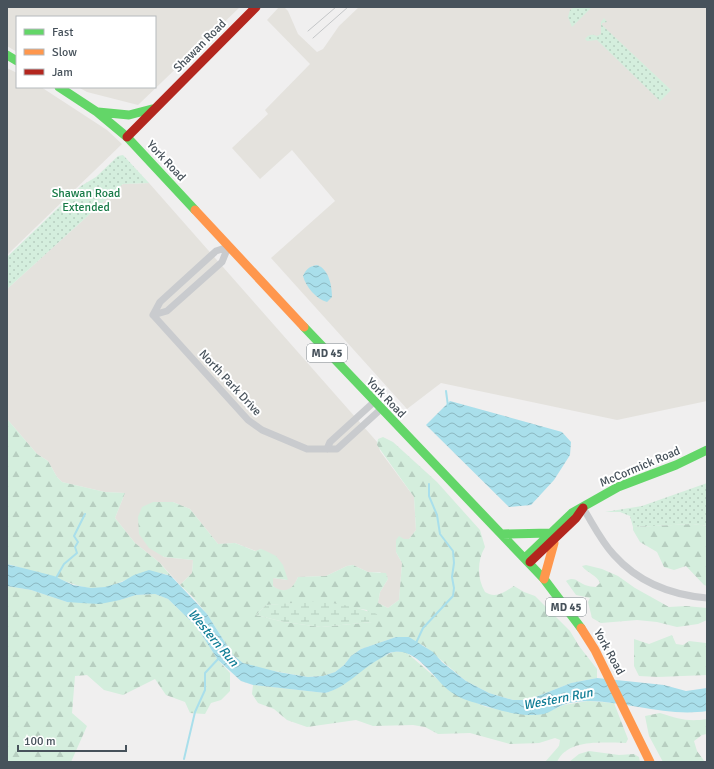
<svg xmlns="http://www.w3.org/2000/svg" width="714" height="769" viewBox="0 0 714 769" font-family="Signika,sans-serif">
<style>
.commercial{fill:#e4e2dd}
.green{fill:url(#green-dots)}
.forest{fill:url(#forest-firs);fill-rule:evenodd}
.wetland{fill:url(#wetland-marsh)}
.water{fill:url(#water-waves)}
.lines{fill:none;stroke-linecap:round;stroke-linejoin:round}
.stream{stroke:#a9dfeb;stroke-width:2}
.street{stroke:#c9cbce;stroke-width:7}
.fast{stroke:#63d668;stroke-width:9}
.slow{stroke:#ff974d;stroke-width:9}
.jam{stroke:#b3261e;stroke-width:9}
.tram{stroke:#c4c6c8;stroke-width:1}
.labels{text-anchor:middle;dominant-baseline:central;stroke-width:4;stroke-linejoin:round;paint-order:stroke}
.shield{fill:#fff;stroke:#7e868c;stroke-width:1}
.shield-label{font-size:11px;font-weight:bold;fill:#47525b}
.street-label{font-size:12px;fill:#47525b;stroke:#fff}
.park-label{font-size:12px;fill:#197b48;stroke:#fff}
.water-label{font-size:13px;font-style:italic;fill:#107d96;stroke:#fff}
</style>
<defs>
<pattern id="green-dots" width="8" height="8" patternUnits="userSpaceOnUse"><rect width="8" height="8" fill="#d4eedd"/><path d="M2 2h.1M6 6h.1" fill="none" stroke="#b7cec0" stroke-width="1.8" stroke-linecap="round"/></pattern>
<pattern id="forest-firs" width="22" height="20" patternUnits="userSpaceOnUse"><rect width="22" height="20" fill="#d4eedd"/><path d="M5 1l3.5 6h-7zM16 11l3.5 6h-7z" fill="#b7cec0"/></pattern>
<pattern id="wetland-marsh" width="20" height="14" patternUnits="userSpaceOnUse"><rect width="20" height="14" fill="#d4eedd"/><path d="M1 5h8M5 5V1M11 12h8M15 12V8" fill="none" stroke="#b7cec0"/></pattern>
<pattern id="water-waves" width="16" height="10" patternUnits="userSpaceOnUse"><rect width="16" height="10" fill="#a9dfeb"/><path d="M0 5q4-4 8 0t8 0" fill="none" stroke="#8bb7c1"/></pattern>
</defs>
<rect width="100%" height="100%" fill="#f0efef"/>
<!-- commercial -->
<path class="commercial" d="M7,7h233l-102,98 -51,-13 -9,-5h77v-70h-138v35l-10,-6z
M279,7h5l4,4 10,23 19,18 6,-3 16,-23 20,-19h348v394l-90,19 -176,-37 -34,26 -136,-151 64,-57 -43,-51 -32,29 -28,-31 36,-34 -3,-4 45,-46 -43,-44z
M7,68l10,5v14h24l66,43 15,14 -115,111z
M149,183l229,260 2,8 34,46 2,33 -7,9h-5l-8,13 6,11 -3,37 -11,8 -10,-5 2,-11 8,-13 -8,-7h-12l-15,-7 -6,1 -21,10 -28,1 -5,11 -4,3 -11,-1 -5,-4v-8l14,2 -26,-31 -5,2 -21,-8 -17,1 -28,-35 -17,-7 -10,55 30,3 -1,13 -12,12 -20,-22 -25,-20 -20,-25 10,-25 -20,-1 -43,-10 -5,-5 -9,-16 -11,-7 -30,-35v-130l116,-105z"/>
<!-- green -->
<path class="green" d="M574,7l17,1 -19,19 -4,-10 2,-7z
M604,18l3,4 -5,1v2l69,65 -11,11 -63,-61 -10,1 -2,-2c4,-5 7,-5 12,-3l4,-2v-12z
M123,155l26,28 -26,1 -116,105v-32l74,-71 15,-9 22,-21z
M707,483v43l-14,-2 -60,3 -3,-11 -10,-4h-15l37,-6z"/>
<!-- forest -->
<path class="forest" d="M7,419l30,35 11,7 9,16 5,5 43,10 20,1 -10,25 20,25 25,20 11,13c-35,-13 -50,16 -82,12 -13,-2 -23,-7 -35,-11 -8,-3 -18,-4 -27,-7 -6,-2 -13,-5 -20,-6z
M383,437l10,5 44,40 43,48 5,17c-8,13 -8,32 0,45 11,7 19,0 29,-6l10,6 11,4 35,35 9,15 18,23v9l-26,5 -43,17h-15l-24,-7 -23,-12 -43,-36 -27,-8 -35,12 -10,7 -7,9 -9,7 -12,4 -15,1 -51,-9 -14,-5 -10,-8 -26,-41 -15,-18 -12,-11 12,-12 1,-13 -29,-3 -15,-9 -10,-14 -1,-17 4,-10 11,-5h20l17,7 28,35 17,-1 20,8 6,-2 5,2 10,5 7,9 5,15 -15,-2v8c12,9 20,3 25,-9l28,-1 21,-10 6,-1 15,7 18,1 2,6 -8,13 -2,11 10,5 11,-8 3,-37 -6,-11v-12l3,-4 5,3h5l7,-9 -2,-33 -37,-52 1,-6zM320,602l47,8 5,12 -51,5 -37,-5 -28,-7 10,-10z
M693,524l14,2v60l-3,-1 -18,-19 -12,4 -10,-3 -7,-15 -17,-10 -7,-12v-3z
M586,565l16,4 16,7 17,12 34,19 17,-1 21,2v12l-9,4 -21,3 -20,-5 -20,-2 -36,3 -9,-5 -4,-16 2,-4 -14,-3 -10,-14c9,-5 11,1 19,4 3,1 8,2 11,2l4,-4c-3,-8 -13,-10 -18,-17z
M7,586l24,4 36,12 53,-2 16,-5 19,-1 13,5 28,27 22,34 12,13v18l-9,9 -10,3 -6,11 -15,-1 -5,-11 -19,-7 -11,-16 -32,16 -19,-5 -17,-15 -12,1 -3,37 15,13 -16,36h-64z
M672,635l4,9 7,1 6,-4 17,2 1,32 -49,2 -19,-1 -5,-10v-27l15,5z
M393,652h13l46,40 34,15 44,8 15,-2 19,-8 24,-4 26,2 14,36 -2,4c-22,0 -58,-5 -69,19h-12l14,-16 1,-6 -5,-2 -16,5 -29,1 -40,-11 -32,1 -13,-7 -12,-2 -40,1 -17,-6 -49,7 -20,-7 -13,-11 -16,-6 -6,-9 1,-9 72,8c15,-4 22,-12 35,-22 9,-8 22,-14 33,-19z
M660,713c19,6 28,9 47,6v15l-5,1 -8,6 3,10 8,11h-42l-14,-26 -4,-20z
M589,751l30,4 15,-1 5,3 1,5h-71l10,-8z"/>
<!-- wetland -->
<path class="wetland" d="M320,601l30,5 27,8 1,6 -6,2 -51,5 -37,-5 -28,-7 10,-10z"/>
<!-- water -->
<path class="water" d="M317,265c12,4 15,21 15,32l-5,5c-11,-3 -21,-15 -24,-26 3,-7 7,-10 14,-11z
M450,401l112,31 9,10 -1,13 -16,25 -23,25 -22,2 -83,-82z
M7,564l47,12 19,9 18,3 14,-1 17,-5 12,-7 15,-5 22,6 36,38 26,41 10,8 35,9 30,5 15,-1 12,-4 9,-7 7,-9 10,-7 35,-12h13l24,15 9,10 24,19 23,12 24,7h15l43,-17 26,-5 67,7 22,6 21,-3v23c-39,6 -78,-9 -117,-10 -8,0 -19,1 -27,4 -6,2 -12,7 -19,9 -21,4 -46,-4 -65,-10 -10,-3 -20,-6 -28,-12 -17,-12 -33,-44 -57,-40 -4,0 -8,3 -11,5 -22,11 -35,30 -58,36l-72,-8 -12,-4 -23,-21 -22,-34 -28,-27 -13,-5 -19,1 -16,5 -20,4 -19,-1 -14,-1 -36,-12 -24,-4z"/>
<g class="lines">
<!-- stream -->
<path class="stream" d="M446,391l2,15
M56,578l8,-14 13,-11 -2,-6 3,-5 -4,-6 11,-22
M416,643l7,-15 30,-32 1,-8 -2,-11 2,-14 -1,-12 -13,-17 -3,-19 -8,-19v-12
M184,759l11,-47 10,-22v-17l14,-15"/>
<!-- street -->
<path class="street" d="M153,315l95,105 14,10 45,19h30l44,-40
M153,315l14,-4 55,-49 6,-15
M153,315l7,-13 56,-51 12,-4
M327,449l3,-7 44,-40
M583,508c10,16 18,33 31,47 24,27 58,40 93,43"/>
<!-- fast -->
<path class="fast" d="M7,55l10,6
M59,87l38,25 30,25 68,73
M98,112l31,3 23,-6
M304,327l240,252 37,49
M503,534l47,-1
M525,558l47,-45 46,-26 58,-22 31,-15"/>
<!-- slow -->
<path class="slow" d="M195,210l109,117
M544,579l10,-36
M581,628l14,22 55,112"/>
<!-- jam -->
<path class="jam" d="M127,137l129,-130
M530,562l46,-44 7,-10"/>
<!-- tram -->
<path class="tram" d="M308,31l28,-24
M313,38l35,-31"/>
</g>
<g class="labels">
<!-- shield labels -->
<g class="shield">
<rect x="307" y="344" width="40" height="18" rx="3"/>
<rect x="546" y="598" width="40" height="18" rx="3"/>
</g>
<g class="shield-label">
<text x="327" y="353">MD 45</text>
<text x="566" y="607">MD 45</text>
</g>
<!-- street labels -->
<g class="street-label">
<text transform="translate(200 46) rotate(-45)">Shawan Road</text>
<text transform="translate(166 161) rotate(47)">York Road</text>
<text transform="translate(230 383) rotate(47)">North Park Drive</text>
<text transform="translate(386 398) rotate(46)">York Road</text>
<text transform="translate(640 467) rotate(-23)">McCormick Road</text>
<text transform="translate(609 652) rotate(61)">York Road</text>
</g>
<!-- park labels -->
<g class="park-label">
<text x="86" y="193">Shawan Road<tspan x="86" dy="14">Extended</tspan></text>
</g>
<!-- water labels -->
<g class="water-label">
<text transform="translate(213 638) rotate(50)">Western Run</text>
<text transform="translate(558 699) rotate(-11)">Western Run</text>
</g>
</g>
<!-- border -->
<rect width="714" height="769" fill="none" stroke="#47525b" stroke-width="16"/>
<!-- legend -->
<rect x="16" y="16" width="140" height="72" fill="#ffffff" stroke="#b5babd"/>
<rect x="24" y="29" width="20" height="6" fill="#63d668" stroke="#b5babd"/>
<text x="52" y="36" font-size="12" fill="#47525b">Fast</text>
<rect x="24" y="49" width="20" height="6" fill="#ff974d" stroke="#b5babd"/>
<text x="52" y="56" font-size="12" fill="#47525b">Slow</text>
<rect x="24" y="69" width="20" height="6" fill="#b3261e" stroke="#b5babd"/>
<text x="52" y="76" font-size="12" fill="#47525b">Jam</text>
<!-- scale -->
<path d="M18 745v6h108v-6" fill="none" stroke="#47525b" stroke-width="2"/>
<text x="24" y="745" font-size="12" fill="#47525b" stroke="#ffffff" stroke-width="3" paint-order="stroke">100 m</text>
</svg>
